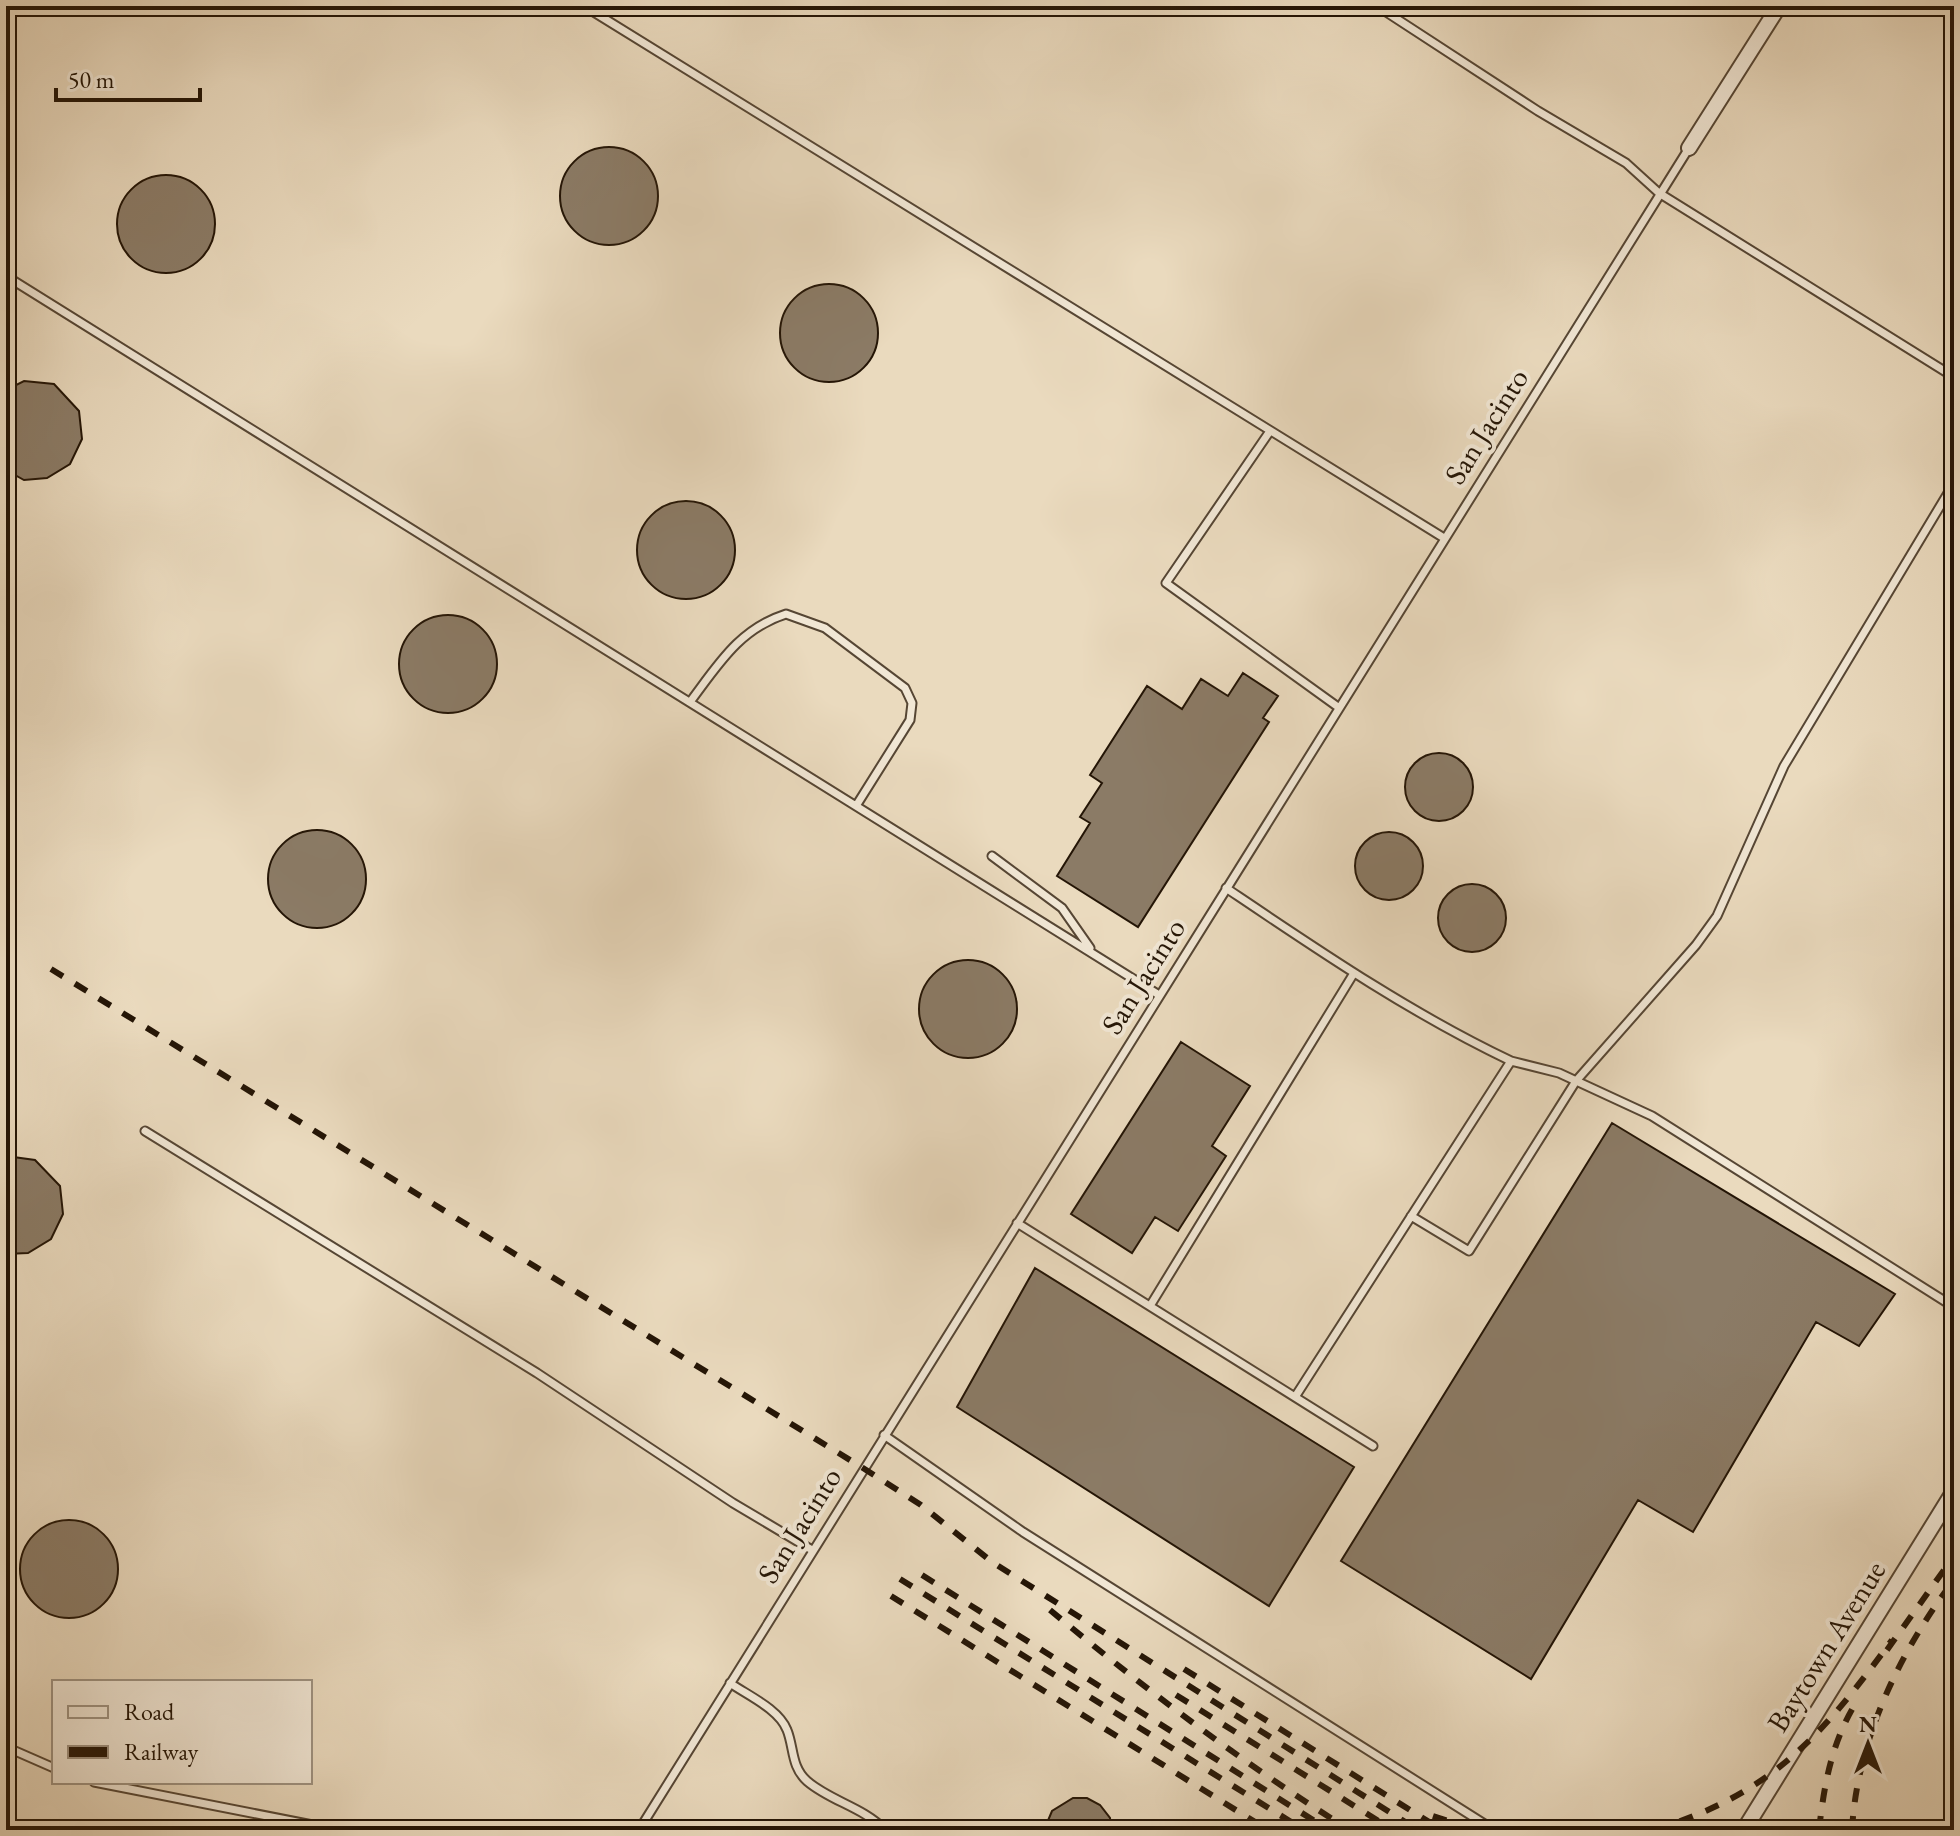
<svg xmlns="http://www.w3.org/2000/svg" width="1960" height="1836" viewBox="0 0 1960 1836" font-family="'EB Garamond',serif">
<style>
.building{fill:#8b7b66;stroke:#241506;stroke-width:2}
.lines{fill:none;stroke-linecap:round;stroke-linejoin:round}
.service-casing{stroke:#564634;stroke-width:11}
.minor-casing{stroke:#564634;stroke-width:18}
.service{stroke:#f1e7d5;stroke-width:7}
.minor{stroke:#f1e7d5;stroke-width:14}
.rail{stroke:#241506;stroke-width:6;stroke-dasharray:14 14;stroke-linecap:butt}
.labels{text-anchor:middle;dominant-baseline:central;stroke-width:8;stroke-linejoin:round;paint-order:stroke}
.street-label{font-size:30px;fill:#241506;stroke:#f1e7d5}
</style>
<rect width="100%" height="100%" fill="#eadabe"/>
<filter id="stains"><feTurbulence type="fractalNoise" baseFrequency=".0025" numOctaves="4"/><feColorMatrix values="0 0 0 0 .2 0 0 0 0 .09 0 0 0 0 .02 0 0 0 .5 -.17"/></filter>
<radialGradient id="worn" r=".72"><stop offset=".6" stop-color="#630" stop-opacity="0"/><stop offset="1" stop-color="#630" stop-opacity=".3"/></radialGradient>
<!-- building -->
<path class="building" d="M560 196a49 49 0 1 1 98 0a49 49 0 1 1-98 0Z
M117 224a49 49 0 1 1 98 0a49 49 0 1 1-98 0Z
M780 333a49 49 0 1 1 98 0a49 49 0 1 1-98 0Z
M24,381l30,3 25,27 3,28 -12,25 -23,14 -23,2 -18,-10v-80z
M637 550a49 49 0 1 1 98 0a49 49 0 1 1-98 0Z
M399 664a49 49 0 1 1 98 0a49 49 0 1 1-98 0Z
M1243,673l35,23 -15,22 6,4 -131,205 -81,-51 33,-53 -10,-6 22,-34 -12,-8 57,-89 35,23 19,-30 27,17z
M1405 787a34 34 0 1 1 68 0a34 34 0 1 1-68 0Z
M268 879a49 49 0 1 1 98 0a49 49 0 1 1-98 0Z
M1355 866a34 34 0 1 1 68 0a34 34 0 1 1-68 0Z
M1438 918a34 34 0 1 1 68 0a34 34 0 1 1-68 0Z
M919 1009a49 49 0 1 1 98 0a49 49 0 1 1-98 0Z
M1181,1042l69,44 -38,60 14,10 -48,75 -23,-14 -23,36 -61,-39z
M1612,1123l283,171 -36,52 -43,-24 -123,210 -55,-32 -107,179 -190,-118z
M6,1156l29,4 25,26 3,28 -12,25 -23,14 -22,1z
M1035,1268l319,199 -85,139 -312,-199z
M20 1569a49 49 0 1 1 98 0a49 49 0 1 1-98 0Z
M1073,1798h14l13,7 10,13 1,12h-67l8,-19z"/>
<g class="lines">
<defs>
<path id="service" d="M584,6l860,532
M1377,6l161,105 88,52 33,30 295,184
M6,276l1153,719
M1270,431l-104,152 172,124
M690,702c28,-37 49,-73 96,-88l39,14 80,60 7,15 -2,17 -54,86
M992,856l70,52 28,40
M1226,888c92,62 184,125 285,173l-216,336
M1511,1061l48,12 93,43 302,191
M145,1131l392,242 196,130 79,47
M1411,1216l58,35 107,-170 120,-136 21,-29 67,-150 170,-283
M1017,1223l356,223
M1150,1306l204,-333
M884,1435l139,97 471,298
M730,1683c17,12 49,26 57,47 7,17 4,37 20,51 23,20 56,26 78,49
M6,1747l48,21
M94,1782l244,48
M639,1830l1050,-1682"/>
<path id="minor" d="M1689,148l90,-142
M1744,1830l210,-339"/>
</defs>
<!-- service casing -->
<use href="#service" class="service-casing"/>
<!-- minor casing -->
<use href="#minor" class="minor-casing"/>
<!-- service -->
<use href="#service" class="service"/>
<!-- minor -->
<use href="#minor" class="minor"/>
<!-- rail -->
<path class="rail" d="M51,969l812,499 58,37 71,57 426,268
M922,1575l407,255
M900,1579l404,251
M891,1596l377,234
M1050,1610c95,79 195,155 300,220
M1887,1650l67,-94
M1184,1669l258,161
M1176,1695l217,135
M1433,1816l42,14
M1653,1830c118,-35 169,-94 239,-190
M1819,1830c5,-44 12,-85 35,-124
M1852,1830c5,-90 48,-179 102,-250"/>
</g>
<g class="labels">
<!-- street labels -->
<g class="street-label">
<text transform="translate(1486 426) rotate(-58)">San Jacinto</text>
<text transform="translate(1143 976) rotate(-58)">San Jacinto</text>
<text transform="translate(799 1525) rotate(-58)">San Jacinto</text>
<text transform="translate(1826 1646) rotate(-58)">Baytown Avenue</text>
</g>
</g>
<!-- margin -->
<rect width="1960" height="1836" fill="none" stroke="#eadabe" stroke-width="32"/>
<rect x="8" y="8" width="1944" height="1820" fill="none" stroke="#241506" stroke-width="4"/>
<rect x="16" y="16" width="1928" height="1804" fill="none" stroke="#241506" stroke-width="2"/>
<!-- legend -->
<rect x="52" y="1680" width="260" height="104" fill="#f1e7d5" stroke="#9f9382" stroke-width="2"/>
<rect x="68" y="1706" width="40" height="12" fill="#f1e7d5" stroke="#9f9382" stroke-width="2"/>
<text x="124" y="1720" font-size="24" fill="#241506">Road</text>
<rect x="68" y="1746" width="40" height="12" fill="#241506" stroke="#9f9382" stroke-width="2"/>
<text x="124" y="1760" font-size="24" fill="#241506">Railway</text>
<!-- north arrow -->
<g transform="translate(1868 1744)" stroke="#f1e7d5" stroke-width="6" paint-order="stroke">
<path d="M0-6L14 30L0 20L-14 30Z" fill="#241506"/>
<text y="-12" font-size="22" font-weight="bold" text-anchor="middle" fill="#241506">N</text>
</g>
<!-- scale -->
<path d="M56 88v12h144v-12" fill="none" stroke="#241506" stroke-width="4"/>
<text x="68" y="88" font-size="24" fill="#241506" stroke="#f1e7d5" stroke-width="6" paint-order="stroke">50 m</text>
<rect width="100%" height="100%" filter="url(#stains)"/>
<rect width="100%" height="100%" fill="url(#worn)"/>
</svg>
